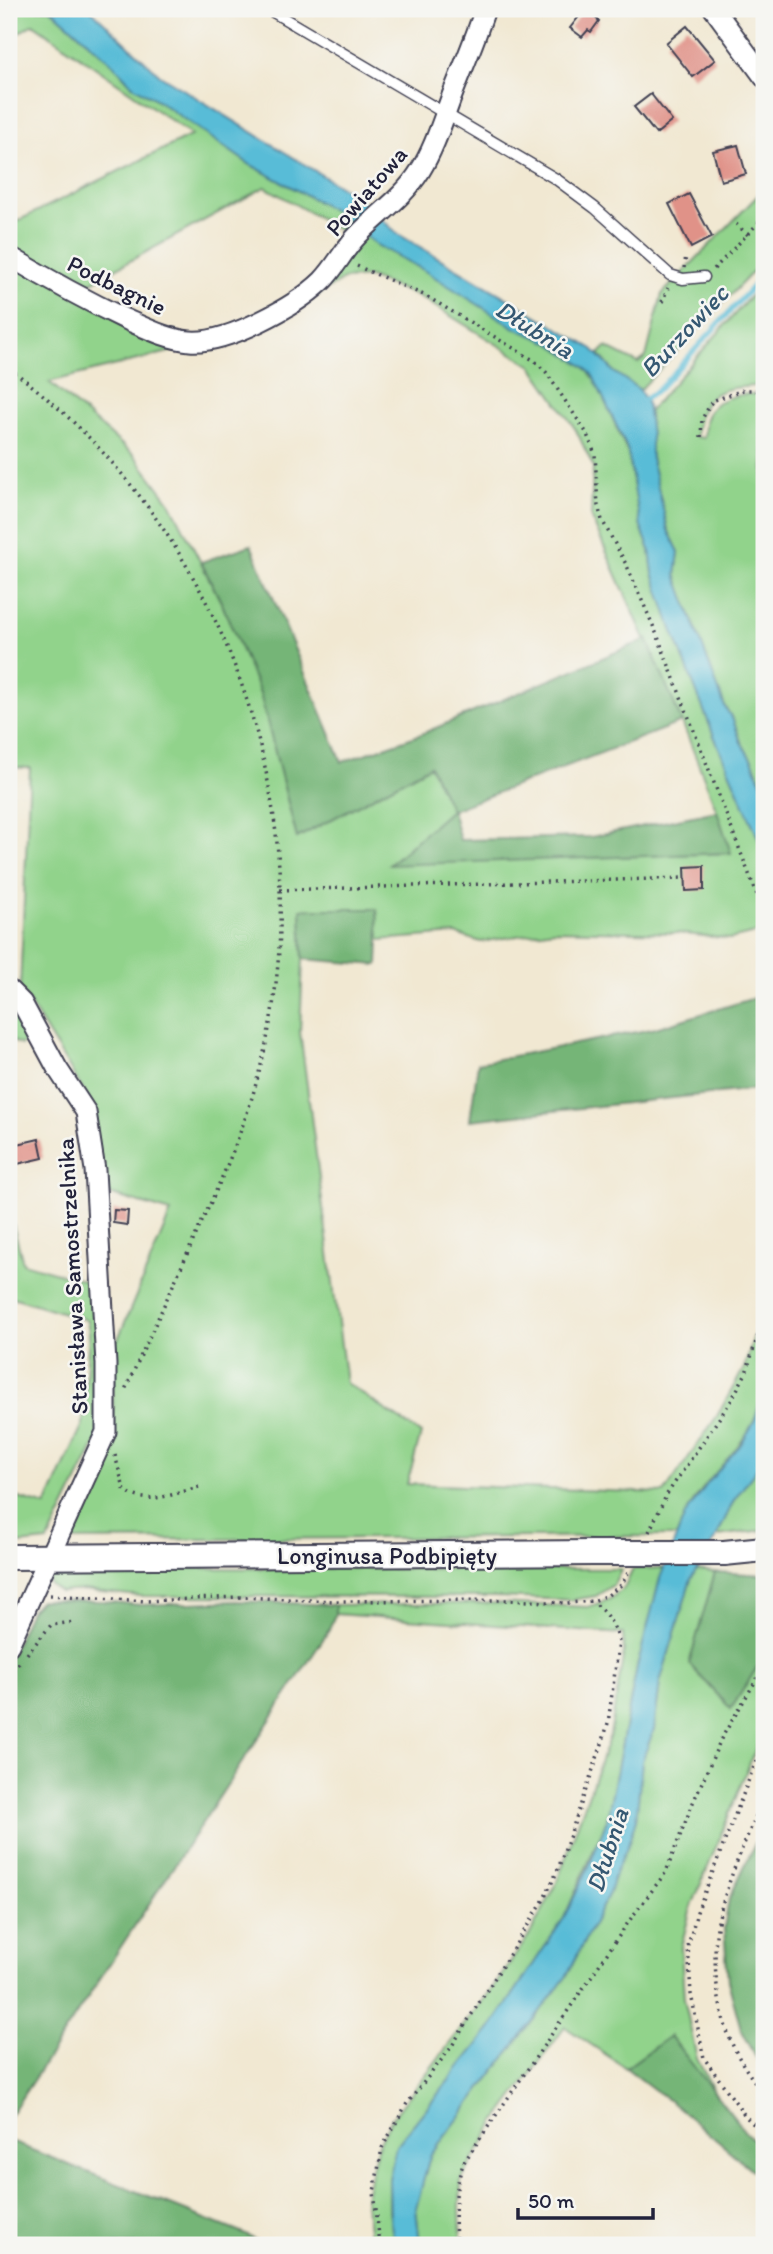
<svg xmlns="http://www.w3.org/2000/svg" width="773" height="2254" viewBox="0 0 773 2254" font-family="Itim,sans-serif">
<style>
.green{fill:#91d38b;stroke:#5a7a63;stroke-width:2}
.forest{fill:#74b577;stroke:#4b6c59;stroke-width:2}
.water{fill:#59bcd7;stroke:#3e6f89;stroke-width:2}
.lines{fill:none;stroke-linecap:round;stroke-linejoin:round}
.stream{stroke:#59bcd7;stroke-width:5}
.building{fill:#e09288}
.service-casing{stroke:#414052;stroke-width:13}
.minor-casing{stroke:#414052;stroke-width:23}
.tertiary-casing{stroke:#414052;stroke-width:28}
.path{stroke:#414052;stroke-width:3.5;stroke-dasharray:2 5;stroke-linecap:butt}
.service{stroke:#fff;stroke-width:10}
.minor{stroke:#fff;stroke-width:19}
.tertiary{stroke:#fff;stroke-width:24}
.tertiary-bridge-casing{stroke:#414052;stroke-width:28;stroke-linecap:butt}
.tertiary-bridge{stroke:#fff;stroke-width:24}
.labels{text-anchor:middle;dominant-baseline:central;stroke-width:5;stroke-linejoin:round;paint-order:stroke}
.street-label{font-size:24px;fill:#22223b;stroke:#f6f6f2}
.water-label{font-size:26px;font-style:italic;fill:#355872;stroke:#f6f6f2}
</style>
<rect width="100%" height="100%" fill="#f6f6f2"/>
<filter id="ink" filterUnits="userSpaceOnUse"><feTurbulence type="fractalNoise" baseFrequency=".0143" numOctaves="2"/><feDisplacementMap in="SourceGraphic" scale="14" xChannelSelector="R" yChannelSelector="G"/><feConvolveMatrix kernelMatrix="1 2 1 2 8 2 1 2 1" color-interpolation-filters="sRGB"/></filter>
<filter id="wash" filterUnits="userSpaceOnUse"><feTurbulence type="fractalNoise" baseFrequency=".00686" numOctaves="4" result="noise"/><feDisplacementMap in="SourceGraphic" scale="28" xChannelSelector="R" yChannelSelector="G"/><feGaussianBlur stdDeviation="1.57" result="paint"/><feColorMatrix in="noise" values="0 0 0 0 0 0 0 0 0 0 0 0 0 0 0 0 0 1.4 0 .05"/><feComposite in="paint" operator="in"/></filter>
<g filter="url(#wash)">
<rect width="100%" height="100%" fill="#f1e8d2"/>
<!-- green -->
<path class="green" d="M9,9h42l63,56 19,21 21,12 95,66 90,49 19,15 -6,9 -87,-50 -188,103 -68,-41v-24l183,-90 -159,-111 -24,15z
M764,189v71l-124,130 -26,-18 -15,-18 7,-7 32,16 8,-6 16,-63z
M366,235l10,10 44,23 130,75 35,24 11,14 32,72 13,74 9,23 3,23 19,56 42,107 50,115v80l-34,8 -53,-6 -124,-3 -72,12 -25,-8 -77,6 -3,-31h-75l2,50 -3,73 46,351 75,51 -14,50 257,9 53,-77 27,-48 20,-64c0,27 4,59 0,86 -7,52 -57,82 -79,126 -3,6 -6,13 -8,20l-609,4 7,-27 39,-82 -3,-90 7,-2 53,-127 -69,-20 -14,-94 -68,-110 10,-220 -21,-1v-507l191,87 -23,3 -128,32 85,73 37,49 51,100 38,89 37,145 133,-73 22,45 -62,54 340,-11 -13,-42 -35,-89 -91,-205 2,-51 -17,-36 -44,-64 -114,-70 -49,-19 -25,2 -52,32z
M764,281v100c-6,6 -12,5 -21,6 -35,2 -44,18 -47,50l8,1c1,-9 0,-20 6,-28 10,-14 39,-19 54,-14v392l-11,-26 -12,-20 -8,-22 -8,-13 -49,-132 3,-23 -11,-22 -17,-72 -2,-47z
M9,1000l24,34 -12,11 -12,-6z
M9,1216l2,1 12,46 69,20 5,14 4,136 -53,108 -39,4v-50l37,11 37,-82 6,-92 -2,-12 -78,-24z
M764,1459v71l-47,6 17,-36z
M66,1568l556,1 -9,16 -17,11 -24,4 -77,-3 -355,-1 -57,-6 -23,2 -10,-7 -1,-6 5,-6z
M664,1568l-27,99 -30,153 -43,98 -73,110 -95,119 -7,32v33l6,33h-24l-6,-46 12,-51 13,-27 107,-139 33,-48 25,-47 55,-152 14,-83 -1,-18 -288,-20v-9l160,-2 93,4 22,-8 14,-11 9,-19z
M696,1570l19,2 -25,92 41,44 33,-52v72l-74,183 -9,36 3,51 13,61 19,36 -46,-59 -44,32 -61,-41 -68,93 -36,60 -1,26 1,39h-41l-4,-37 14,-52 136,-179 43,-84 7,-23 10,-20 10,-30 6,-59 12,-32 6,-47 31,-103z"/>
<!-- forest -->
<path class="forest" d="M251,545l91,217 77,-27 228,-96 35,83 -230,88 8,30 131,-3 126,-26 14,42 -342,12 62,-55 -21,-44 -133,72 -37,-145 -38,-89 -21,-42z
M301,909h76l2,31 -1,25 -75,-6z
M764,995v93l-294,32 8,-57 174,-34z
M715,1572l49,3v81l-33,53 -42,-45z
M40,1600l62,1 39,4 96,-4 98,4v9l-6,16 -320,487v-459l21,-47z
M764,1825v247l-23,-43 -13,-48 -4,-52 5,-30z
M670,2036l76,97 18,15v32l-88,-74 -50,-38z
M9,2141l237,94 18,10h-255z"/>
<!-- water -->
<path class="water" d="M51,9h39l70,66 197,122 41,37 195,115 21,23 26,18 7,14 4,31v23l17,72 11,22 -3,23 49,132 8,13 8,22 12,20 11,26v63l-50,-115 -42,-107 -19,-56 -3,-23 -9,-23 -14,-79 -34,-72 -8,-9 -35,-24 -33,-14 -97,-61 -44,-23 -37,-32 -90,-49 -95,-66 -21,-12 -19,-21z
M764,1391v68l-30,41 -17,36 -26,43 -31,103 -6,47 -12,32 -6,59 -10,30 -10,20 -7,23 -43,84 -136,179 -14,52 4,37h-25l-5,-25 -1,-41 7,-33 95,-118 73,-110 25,-52 18,-46 30,-153 23,-89 25,-63 22,-31 34,-40 13,-22z"/>
<g class="lines">
<!-- stream -->
<path class="stream" d="M641,402l19,-14 104,-114"/>
</g>
<g id="blocks">
<!-- building -->
<path class="building" d="M585,9l14,12 -8,11 -3,-2 -6,7 -12,-9z
M687,26l28,34 -22,17 -27,-34z
M651,94l21,27 -16,13 -22,-27z
M738,145l8,29 -25,7 -8,-30z
M689,194l23,43 -21,11 -22,-44z
M704,866v24l-18,1 -1,-24z
M39,1139l4,19 -34,8v-20z
M114,1210l14,1 -1,14 -14,-2z"/>
</g>
</g>
<g filter="url(#ink)">
<use href="#blocks" fill-opacity="0" stroke="#414052" stroke-width="2"/>
<g class="lines">
<defs>
<path id="service" d="M268,9l288,170 39,29 75,67 13,4 21,-2"/>
<path id="minor" d="M714,9l50,68
M9,256c38,23 76,44 116,63 21,9 42,20 65,22 37,3 106,-35 132,-60 14,-14 22,-32 36,-46 21,-22 46,-38 62,-64 15,-24 23,-52 33,-78 11,-28 23,-56 32,-84
M9,990l13,13 35,65 29,44 9,58 11,194v68l-97,213"/>
<path id="tertiary" d="M724,1553l40,-4
M9,1557l584,-4"/>
</defs>
<!-- service casing -->
<use href="#service" class="service-casing"/>
<!-- minor casing -->
<use href="#minor" class="minor-casing"/>
<!-- tertiary casing -->
<use href="#tertiary" class="tertiary-casing"/>
<!-- path -->
<path class="path" d="M760,176l4,8
M736,224l12,11
M357,266l69,30 109,65 11,11 40,60 9,22 3,52 4,14 25,46 31,71 106,276
M684,268l2,-12
M714,269l50,-52
M662,302l6,-14
M9,368c218,160 321,451 248,712 -15,56 -39,107 -63,159 -23,51 -46,101 -69,151
M701,437l1,-18 10,-18 31,-11h21
M280,890l405,-12
M115,1455l9,34c20,19 51,4 75,-2
M649,1532l18,-38 64,-93 15,-28 18,-57
M50,1595l96,6 93,-4 95,4 177,-1 56,3 26,-2 15,-6 13,-10 7,-12
M27,1654l24,-29 23,-3
M9,1675l13,-16
M764,1741l-67,171 -9,34 3,48 13,64 42,59 18,17
M764,1796c-16,40 -35,79 -45,121 -9,39 -2,97 16,133 8,16 18,30 29,44
M380,2245l-6,-53 8,-44 24,-43 44,-56 93,-148 14,-29 46,-131 5,-18 11,-81c-4,-18 -13,-28 -26,-41
M456,2245c-1,-28 -3,-56 8,-83l168,-245 34,-45 26,-67 29,-66 43,-72"/>
<!-- service -->
<use href="#service" class="service"/>
<!-- minor -->
<use href="#minor" class="minor"/>
<!-- tertiary -->
<use href="#tertiary" class="tertiary"/>
<defs>
<path id="tertiary-bridge" d="M593,1553h131"/>
</defs>
<!-- tertiary-bridge casing -->
<use href="#tertiary-bridge" class="tertiary-bridge-casing"/>
<!-- tertiary-bridge -->
<use href="#tertiary-bridge" class="tertiary-bridge"/>
</g>
</g>
<g class="labels">
<!-- street labels -->
<g class="street-label">
<text transform="translate(366 191) rotate(-49)">Powiatowa</text>
<text transform="translate(117 285) rotate(26)">Podbagnie</text>
<text transform="translate(72 1276) rotate(-93)">Stanisława Samostrzelnika</text>
<text x="387" y="1555">Longinusa Podbipięty</text>
</g>
<!-- water labels -->
<g class="water-label">
<text transform="translate(535 329) rotate(32)">Dłubnia</text>
<text transform="translate(684 331) rotate(-47)">Burzowiec</text>
<text transform="translate(607 1850) rotate(-72)">Dłubnia</text>
</g>
</g>
<!-- margin -->
<rect width="773" height="2254" fill="none" stroke="#f6f6f2" stroke-width="35"/>
<!-- scale -->
<path d="M518 2208v10h135v-10" fill="none" stroke="#22223b" stroke-width="3.5"/>
<text x="528" y="2208" font-size="21" fill="#22223b" stroke="#f6f6f2" stroke-width="5" paint-order="stroke">50 m</text>
</svg>
